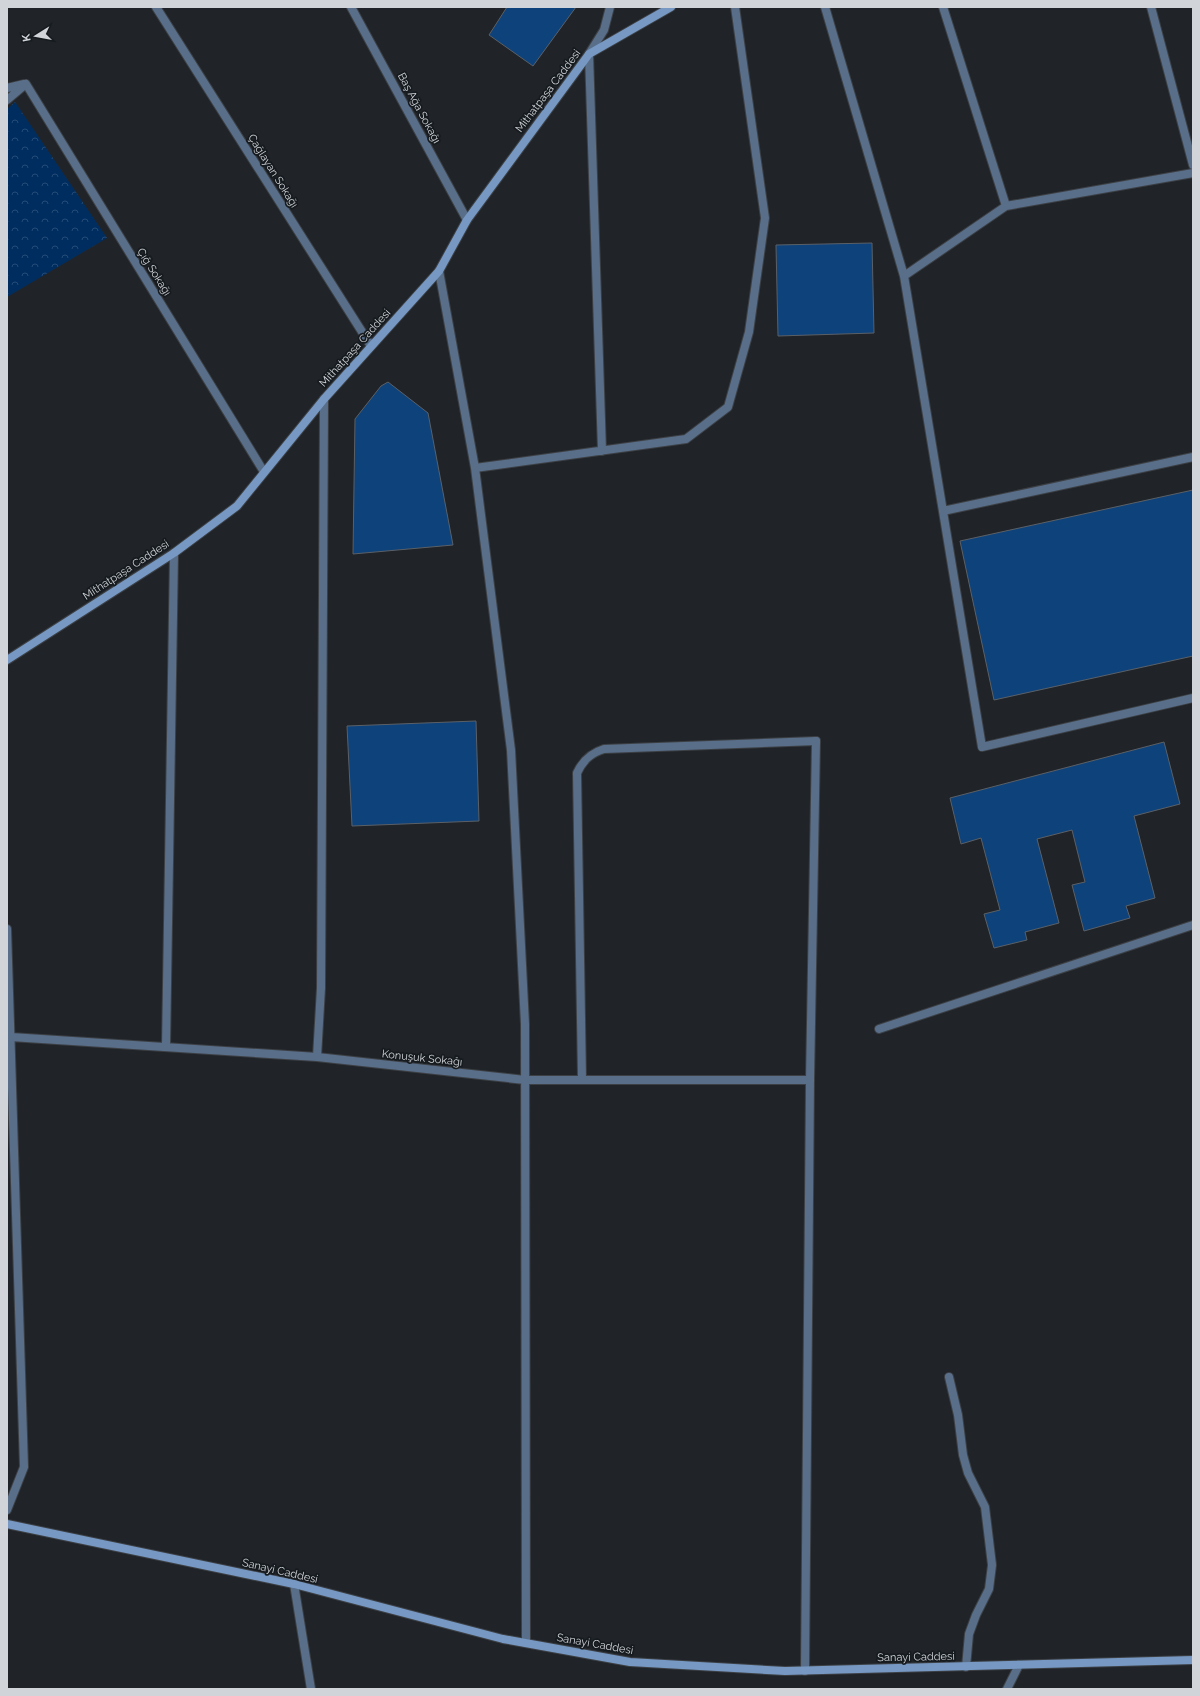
<svg xmlns="http://www.w3.org/2000/svg" width="1200" height="1696" viewBox="0 0 1200 1696" font-family="Raleway,sans-serif">
<style>
.park{fill:url(#park-crowns)}
.building{fill:#0e427b;stroke:#5b6066}
.lines{fill:none;stroke-linecap:round;stroke-linejoin:round}
.service-casing{stroke:#3c4045;stroke-width:10}
.minor-casing{stroke:#3c4045;stroke-width:10}
.secondary-casing{stroke:#3c4045;stroke-width:10}
.service{stroke:#596e89;stroke-width:8}
.minor{stroke:#596e89;stroke-width:8}
.secondary{stroke:#7698c3;stroke-width:8}
.labels{text-anchor:middle;dominant-baseline:central;stroke-width:3.5;stroke-linejoin:round;paint-order:stroke}
.street-label{font-size:11px;fill:#d1d4d8;stroke:#161b20}
</style>
<defs>
<pattern id="park-crowns" width="20" height="18" patternUnits="userSpaceOnUse"><rect width="20" height="18" fill="#002d60"/><path d="M2 6a3 3 0 1 1 6 0M12 15a3 3 0 1 1 6 0" fill="none" stroke="#244b76"/></pattern>
</defs>
<rect width="100%" height="100%" fill="#202429"/>
<!-- park -->
<path class="park" d="M15,102l92,136 -100,59v-188z"/>
<!-- building -->
<path class="building" d="M507,7h69l-43,59 -44,-31z
M872,243l2,90 -96,3 -2,-91z
M388,382l40,31 25,132 -100,9 2,-135 26,-33z
M1193,490v166l-199,44 -34,-159z
M476,721l3,100 -127,5 -5,-100z
M1164,742l16,62 -46,12 21,82 -29,8 4,12 -46,13 -12,-46 13,-3 -13,-52 -35,9 22,84 -34,9 2,8 -33,8 -10,-34 16,-4 -19,-72 -20,6 -11,-46z"/>
<g class="lines">
<defs>
<path id="service" d="M582,1080l-5,-307c6,-13 14,-20 27,-24l212,-8
M949,1377l9,38 5,40 5,18 17,34 7,58 -3,24 -13,26 -7,19 -3,33"/>
<path id="minor" d="M156,7l215,339
M351,7l116,213
M825,7l79,269 78,471 211,-49
M943,7l63,199
M1151,7l42,158
M26,84l238,388
M7,88l17,-4
M7,100l19,-16
M439,271l36,197 36,282 14,274 1,619
M904,276l102,-70 187,-33
M602,451l-13,-397 15,-24 6,-23
M475,468l211,-29 42,-32 21,-75 16,-114 -30,-211
M943,511l250,-54
M7,929l17,538 -17,43
M879,1029l314,-104
M11,1037l306,20 4,-69 3,-589
M166,1047l8,-494
M317,1057l208,23h285l-5,591
M810,1080l6,-339
M294,1584l17,105
M1007,1689l12,-24"/>
<path id="secondary" d="M7,660l167,-107 63,-47 87,-107 115,-128 28,-51 122,-166 82,-47
M7,1524l287,60 209,55 127,23 155,9 408,-11"/>
</defs>
<!-- service casing -->
<use href="#service" class="service-casing"/>
<!-- minor casing -->
<use href="#minor" class="minor-casing"/>
<!-- secondary casing -->
<use href="#secondary" class="secondary-casing"/>
<!-- service -->
<use href="#service" class="service"/>
<!-- minor -->
<use href="#minor" class="minor"/>
<!-- secondary -->
<use href="#secondary" class="secondary"/>
</g>
<g class="labels">
<!-- street labels -->
<g class="street-label">
<text transform="translate(548 91) rotate(-53)">Mithatpaşa Caddesi</text>
<text transform="translate(419 108) rotate(62)">Baş Ağa Sokağı</text>
<text transform="translate(273 171) rotate(58)">Çağlayan Sokağı</text>
<text transform="translate(154 272) rotate(58)">Çığ Sokağı</text>
<text transform="translate(355 348) rotate(-48)">Mithatpaşa Caddesi</text>
<text transform="translate(126 570) rotate(-33)">Mithatpaşa Caddesi</text>
<text transform="translate(422 1058) rotate(6)">Konuşuk Sokağı</text>
<text transform="translate(280 1571) rotate(13)">Sanayi Caddesi</text>
<text transform="translate(595 1644) rotate(10)">Sanayi Caddesi</text>
<text transform="translate(916 1657) rotate(-1)">Sanayi Caddesi</text>
</g>
</g>
<!-- border -->
<rect width="1200" height="1696" fill="none" stroke="#d1d4d8" stroke-width="16"/>
<!-- north arrow -->
<g transform="translate(36 36) rotate(259)" stroke="#161b20" stroke-width="3" paint-order="stroke">
<path d="M0-3L7 15L0 10L-7 15Z" fill="#d1d4d8"/>
<text y="-6" font-size="11" font-weight="bold" text-anchor="middle" fill="#d1d4d8">K</text>
</g>
</svg>
